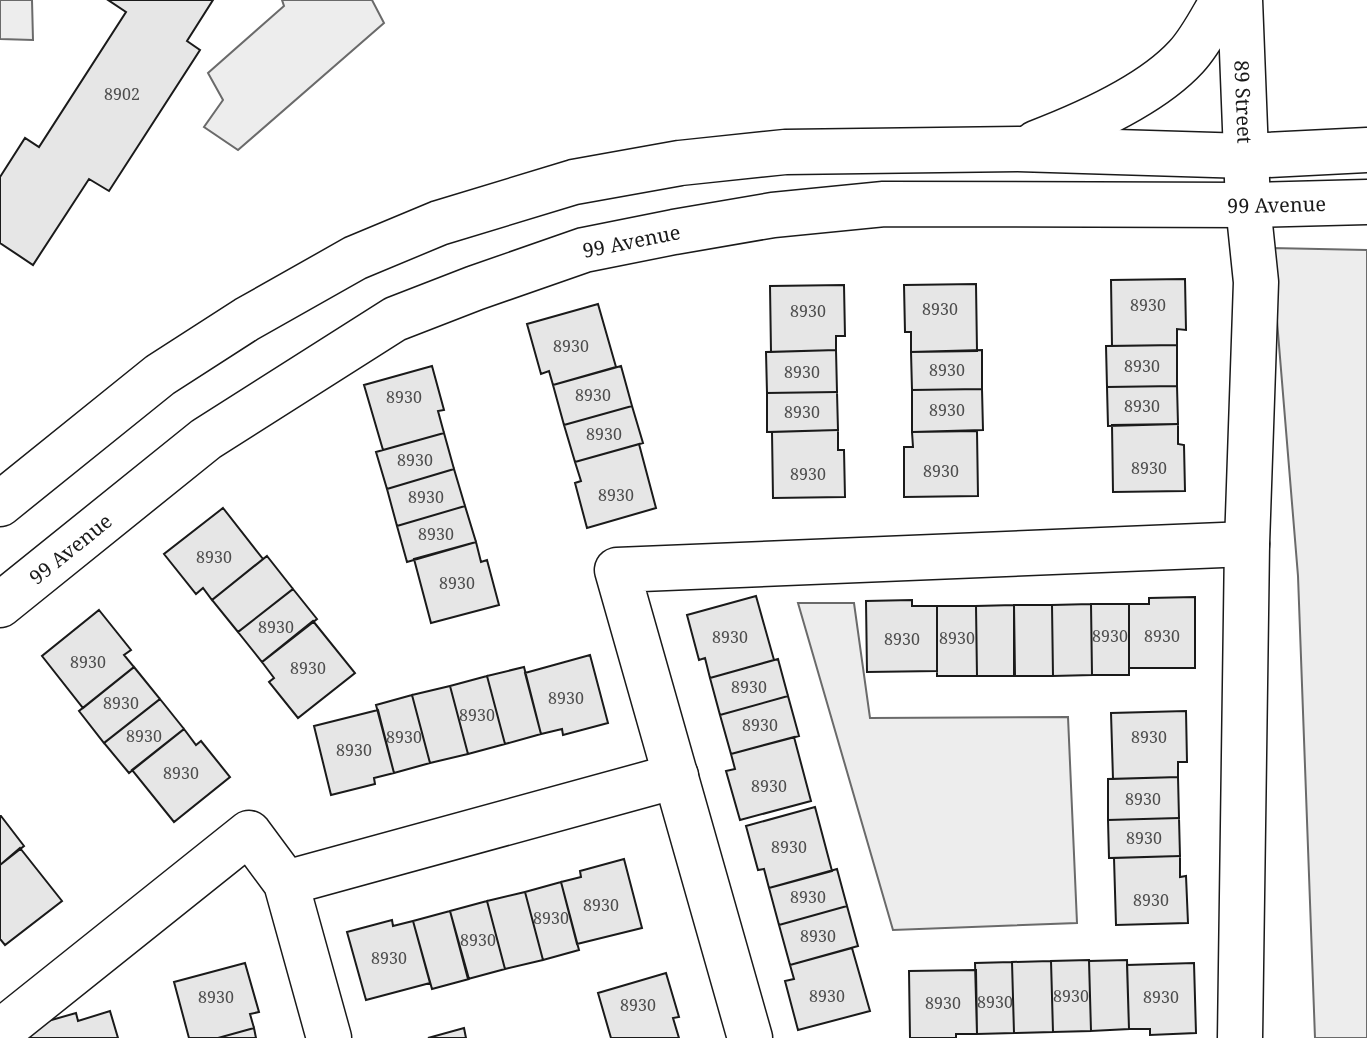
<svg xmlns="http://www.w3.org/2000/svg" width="1367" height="1038" viewBox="0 0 1367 1038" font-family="'Noto Serif',serif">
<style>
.built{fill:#ededed;stroke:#6a6a6a;stroke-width:2}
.building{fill:#e6e6e6;stroke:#1a1a1a;stroke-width:2}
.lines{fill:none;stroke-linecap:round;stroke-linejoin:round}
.minor-casing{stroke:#1a1a1a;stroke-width:47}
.minor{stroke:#fff;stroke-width:44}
.labels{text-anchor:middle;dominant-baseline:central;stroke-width:6;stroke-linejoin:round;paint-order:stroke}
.number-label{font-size:16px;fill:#4d4d4d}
.street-label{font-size:20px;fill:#1a1a1a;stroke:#fff}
</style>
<rect width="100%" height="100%" fill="#fff"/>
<!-- built -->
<path class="built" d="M0,0h32l1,40 -33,-1z
M282,0h90l12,23 -146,127 -34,-23 19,-27 -15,-27 76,-67z
M1271,248l96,2v788h-52l-17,-462z
M798,603h56l16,115 198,-1 9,206 -184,7z"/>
<!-- building -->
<path class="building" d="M108,0h105l-26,41 13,9 -91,141 -20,-12 -56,86 -33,-22v-66l25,-39 14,9 87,-135z
M1185,279l1,51 -9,-1v16l-65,1 -1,-66z
M976,284l1,67 -66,1v-20h-6l-1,-47z
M844,285l1,51h-9v14l-65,2 -1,-66z
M598,304l18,63 -63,18 -4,-14 -8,3 -14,-50z
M1177,345v41l-70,1 -1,-41z
M836,350l1,42 -70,1 -1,-41z
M982,350v39l-70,1 -1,-38z
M432,366l12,44 -6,1 6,22 -61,17 -19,-65z
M621,366l11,40 -68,19 -11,-40z
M1177,386l1,38 -70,2 -1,-39z
M982,389l1,41 -71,2v-42z
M837,392l1,38 -71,2v-39z
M632,406l11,37 -68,19 -11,-37z
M1178,424v20l6,1 1,46 -72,1 -1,-67z
M838,430v20h6l1,47 -72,1 -1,-66z
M977,431l1,65 -74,1v-50h9l-1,-15z
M444,433l10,36 -67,20 -11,-37z
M639,444l17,64 -69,20 -12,-45 6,-2 -6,-19z
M454,469l11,37 -68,20 -10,-37z
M465,506l11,36 -69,20 -10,-36z
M223,508l40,51 -51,41 -9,-12 -7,6 -32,-40z
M476,542l5,20 6,-2 12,45 -68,18 -17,-64z
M267,556l26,33 -55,43 -26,-32z
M293,589l24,30 -55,43 -24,-30z
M756,596l18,64 -64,18 -5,-20 -6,2 -12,-45z
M1195,597v71h-66v-64h20v-6z
M912,600v6h25v65l-70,1 -1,-71z
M1091,604h38v71h-37z
M1091,604l1,71 -39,1 -1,-71z
M1014,605h38l1,71h-38z
M1014,605v71h-37l-1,-70z
M937,606h39l1,70h-40z
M99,610l32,40 -7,5 10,12 -51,41 -41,-52z
M313,621l42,52 -57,45 -29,-36 5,-4 -12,-16z
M590,655l18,68 -45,12 -1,-6 -21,5 -16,-61z
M778,659l10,37 -68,19 -10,-37z
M134,667l26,32 -56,44 -25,-32z
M524,667l17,67 -36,10 -18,-68z
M487,676l18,68 -37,10 -18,-68z
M450,686l18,68 -38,9 -18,-68z
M412,695l18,68 -36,10 -18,-68z
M788,696l11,40 -68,18 -11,-39z
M160,699l24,30 -55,44 -25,-30z
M378,710l16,63 -20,5 1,6 -44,11 -17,-69z
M1186,711l1,51h-9v15l-65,2 -2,-66z
M184,729l12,16 5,-4 29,36 -56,45 -42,-52z
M794,737l17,64 -71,19 -14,-49 9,-2 -4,-15z
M1178,777l1,41 -71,2v-41z
M815,807l17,64 -63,17 -5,-19 -6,1 -12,-44z
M1,816l23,30 -24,19v-49z
M1179,818l1,38 -71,2 -1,-38z
M20,848l42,53 -57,44 -5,-6v-74z
M1180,856v21l6,-1 2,47 -72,2 -2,-67z
M624,859l18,69 -65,16 -16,-62 20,-5 -1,-6z
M837,869l10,37 -68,19 -10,-37z
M561,882l18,68 -36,10 -18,-68z
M525,892l18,68 -38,9 -18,-68z
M487,901l18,68 -37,10 -18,-68z
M847,906l11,40 -68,19 -11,-40z
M450,911l19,68 -37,10 -19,-68z
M392,920l1,6 20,-5 17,62 -64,17 -19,-68z
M852,948l18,63 -72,19 -13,-49 9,-2 -4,-14z
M1089,960l2,71 -38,1 -2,-71z
M1127,960l2,69 -38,2 -2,-70z
M1051,961l2,71 -39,1 -2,-71z
M1012,962l2,71 -37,1 -2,-71z
M245,963l14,49 -9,2 4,14 -36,10h-29l-15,-56z
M1194,963l2,70 -46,2v-6h-21l-2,-64z
M976,970l1,64h-21v4h-46l-1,-67z
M666,973l13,44 -6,1 6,20h-68l-13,-45z
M110,1011l8,27h-95l-3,-9 56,-16 2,8z
M254,1028l2,10h-38z
M464,1028l2,10h-38z"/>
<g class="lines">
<defs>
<g id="minor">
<path id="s1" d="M1240,0l8,205 8,77 -9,262 -7,494"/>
<path d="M1036,143c47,-18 115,-48 150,-86 15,-16 26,-39 37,-57"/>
<path d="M0,504l160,-129 87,-56 108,-61 84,-35 135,-41 106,-19 105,-11 233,-3 229,7 120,-6"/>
<path id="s2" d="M0,605l206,-166 189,-120 80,-31 109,-38 90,-18 99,-17 111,-11 364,1 119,-3"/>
<path d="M286,883l390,-107"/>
<path d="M0,1032l249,-199 37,50 43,155"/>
<path d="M750,1038l-133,-468 630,-26"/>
</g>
</defs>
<!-- minor casing -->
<use href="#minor" class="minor-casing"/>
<!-- minor -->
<use href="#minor" class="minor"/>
</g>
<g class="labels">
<!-- number labels -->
<g class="number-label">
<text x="122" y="94">8902</text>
<text x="1148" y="305">8930</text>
<text x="940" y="309">8930</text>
<text x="808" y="311">8930</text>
<text x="571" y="346">8930</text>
<text x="1142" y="366">8930</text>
<text x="947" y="370">8930</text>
<text x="802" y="372">8930</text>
<text x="593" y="395">8930</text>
<text x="404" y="397">8930</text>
<text x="1142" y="406">8930</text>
<text x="947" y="410">8930</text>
<text x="802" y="412">8930</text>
<text x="604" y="434">8930</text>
<text x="415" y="460">8930</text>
<text x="1149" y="468">8930</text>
<text x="941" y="471">8930</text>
<text x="808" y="474">8930</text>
<text x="616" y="495">8930</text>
<text x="426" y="497">8930</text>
<text x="436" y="534">8930</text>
<text x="214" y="557">8930</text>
<text x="457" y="583">8930</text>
<text x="276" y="627">8930</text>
<text x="1110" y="636">8930</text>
<text x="1162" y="636">8930</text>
<text x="730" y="637">8930</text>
<text x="957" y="638">8930</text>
<text x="902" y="639">8930</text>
<text x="88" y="662">8930</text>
<text x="308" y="668">8930</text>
<text x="749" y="687">8930</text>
<text x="566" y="698">8930</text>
<text x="121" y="703">8930</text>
<text x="477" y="715">8930</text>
<text x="760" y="725">8930</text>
<text x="144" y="736">8930</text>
<text x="404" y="737">8930</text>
<text x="1149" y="737">8930</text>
<text x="354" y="750">8930</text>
<text x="181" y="773">8930</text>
<text x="769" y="786">8930</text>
<text x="1143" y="799">8930</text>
<text x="1144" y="838">8930</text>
<text x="789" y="847">8930</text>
<text x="808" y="897">8930</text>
<text x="1151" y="900">8930</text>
<text x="601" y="905">8930</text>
<text x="551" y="918">8930</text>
<text x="818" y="936">8930</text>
<text x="478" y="940">8930</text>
<text x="389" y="958">8930</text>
<text x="827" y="996">8930</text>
<text x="1071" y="996">8930</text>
<text x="216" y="997">8930</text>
<text x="1161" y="997">8930</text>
<text x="995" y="1002">8930</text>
<text x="943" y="1003">8930</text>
<text x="638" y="1005">8930</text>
</g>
<!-- street labels -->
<g class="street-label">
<text stroke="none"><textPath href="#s1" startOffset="102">89 Street</textPath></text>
<text stroke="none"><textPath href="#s2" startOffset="1386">99 Avenue</textPath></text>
<text stroke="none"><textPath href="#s2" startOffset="738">99 Avenue</textPath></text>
<text stroke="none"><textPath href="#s2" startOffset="90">99 Avenue</textPath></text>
</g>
</g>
</svg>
